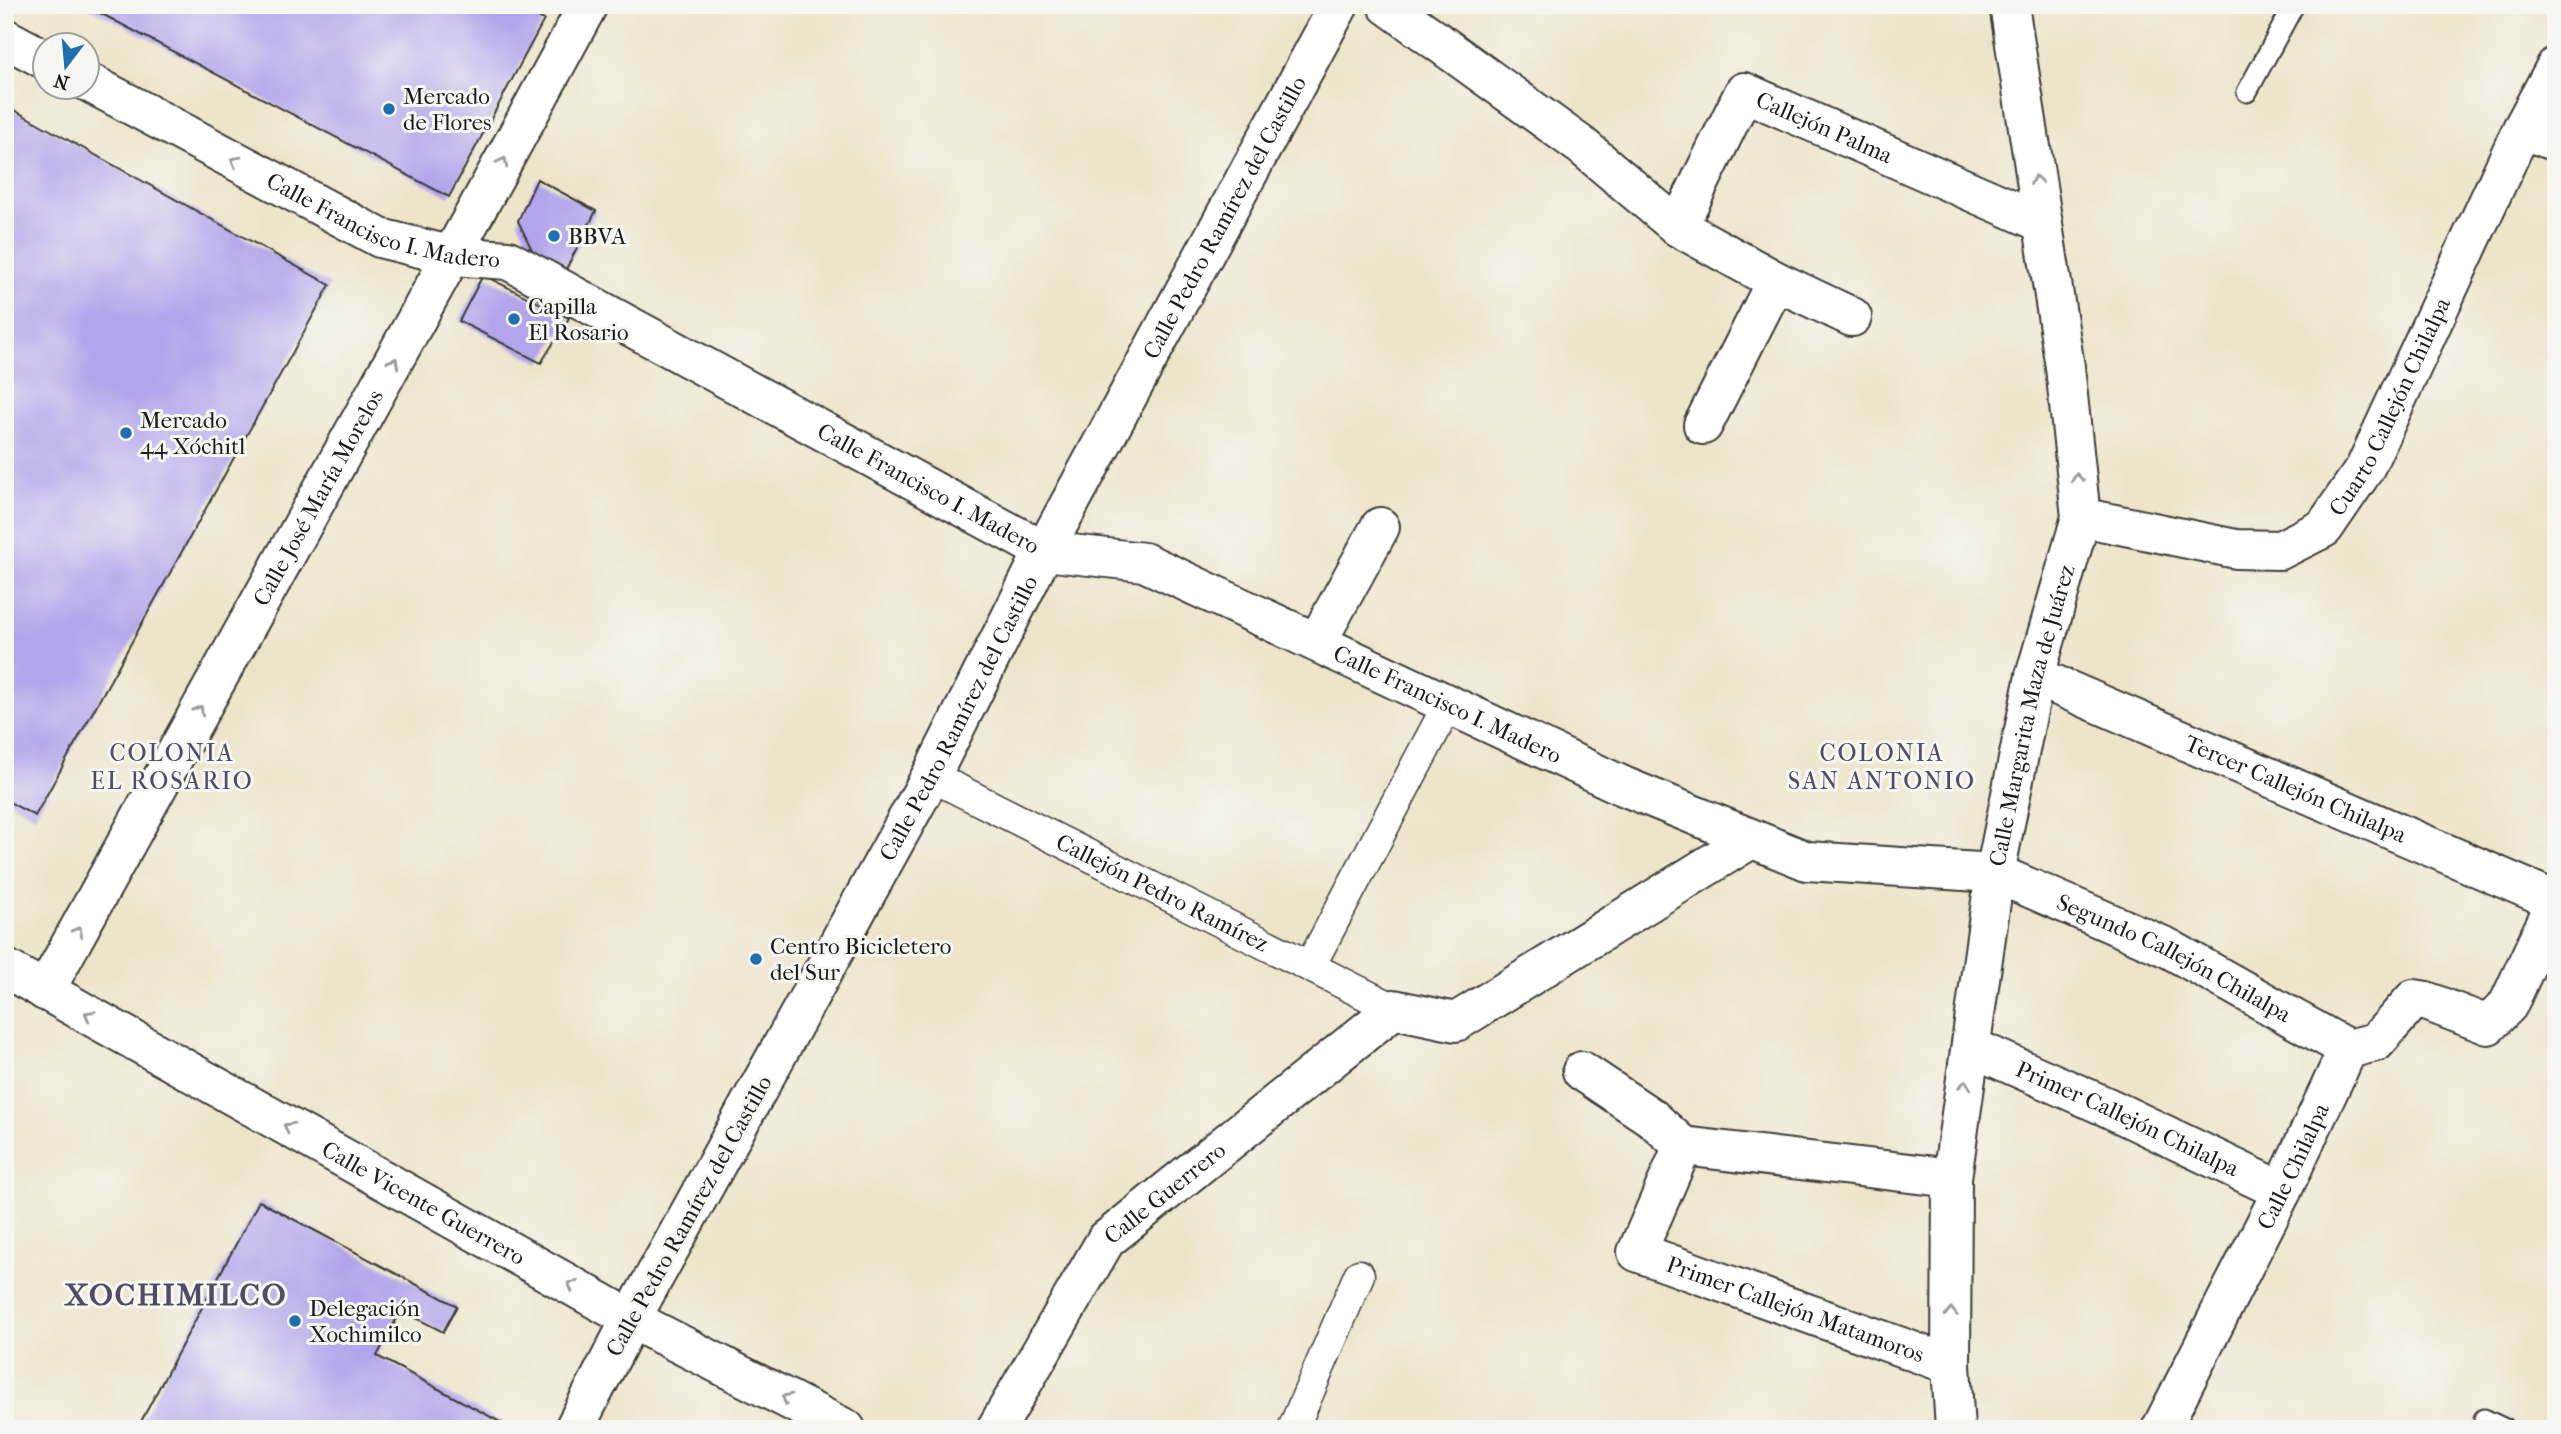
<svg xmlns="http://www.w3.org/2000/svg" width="2561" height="1434" viewBox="0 0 2561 1434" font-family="'IM FELL French Canon',serif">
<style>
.building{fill:#b2a5eb}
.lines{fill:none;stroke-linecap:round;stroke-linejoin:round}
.service-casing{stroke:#3b3a36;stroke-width:23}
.pedestrian-casing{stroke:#3b3a36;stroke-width:33}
.minor-casing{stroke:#3b3a36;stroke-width:42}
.tertiary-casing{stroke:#3b3a36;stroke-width:42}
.service{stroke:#fff;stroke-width:19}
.pedestrian{stroke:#fff;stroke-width:30}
.minor{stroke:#fff;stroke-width:38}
.tertiary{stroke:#fff;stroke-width:38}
.oneway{stroke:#999}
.poi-dot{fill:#1f6fb2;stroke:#f6f6f2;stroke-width:2.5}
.labels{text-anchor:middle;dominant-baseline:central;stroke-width:6;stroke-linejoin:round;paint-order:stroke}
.poi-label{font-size:23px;fill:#1c1c1c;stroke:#f6f6f2;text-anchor:start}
.street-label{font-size:23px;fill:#1c1c1c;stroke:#f6f6f2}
.neighbourhood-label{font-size:24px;letter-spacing:2px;fill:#504c64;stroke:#f6f6f2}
.district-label{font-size:30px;font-weight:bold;letter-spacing:2px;fill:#504c64;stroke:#f6f6f2}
</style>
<rect width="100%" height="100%" fill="#f6f6f2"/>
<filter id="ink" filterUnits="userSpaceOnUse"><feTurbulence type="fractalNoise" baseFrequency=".0143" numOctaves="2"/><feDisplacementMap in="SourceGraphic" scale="14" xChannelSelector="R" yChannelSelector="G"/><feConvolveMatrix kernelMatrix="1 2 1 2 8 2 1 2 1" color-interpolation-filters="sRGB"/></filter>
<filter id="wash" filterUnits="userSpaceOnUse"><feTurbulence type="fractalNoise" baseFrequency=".00686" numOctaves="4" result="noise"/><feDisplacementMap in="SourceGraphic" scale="28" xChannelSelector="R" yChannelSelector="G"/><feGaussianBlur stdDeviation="1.57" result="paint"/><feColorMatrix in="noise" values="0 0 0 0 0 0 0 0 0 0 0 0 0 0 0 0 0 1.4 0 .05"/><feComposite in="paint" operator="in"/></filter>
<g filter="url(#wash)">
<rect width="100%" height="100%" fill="#ede5ca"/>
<g id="blocks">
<!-- building -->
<path class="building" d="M85,5h431l28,15 -95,177z
M5,105l325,180 -295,531 -30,-16z
M537,179l59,32 -32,62 -31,-21 -15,-31z
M483,275l86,43 -28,45 -82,-42z
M259,1201l198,105 -14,26 -42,-22 -24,46 127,68 -2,5h-365z"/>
</g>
</g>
<g filter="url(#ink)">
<use href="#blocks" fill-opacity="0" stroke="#3b3a36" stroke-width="2"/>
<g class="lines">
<defs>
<path id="service" d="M2247,92l47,-87
M2484,1419l21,10"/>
<g id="pedestrian">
<path id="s1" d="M931,776l463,233"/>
<path d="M1310,966l138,-261"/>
<path d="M1293,1429l66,-154"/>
</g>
<g id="minor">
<path d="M1387,5l195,141 96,81 98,54 -73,144"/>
<path d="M5,38l41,22"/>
<path id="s2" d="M88,82l292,156 73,18 55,4 536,291 100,11 479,224 184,75 188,12 173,75 180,101"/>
<path d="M2522,129l34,13"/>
<path id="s3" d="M1678,227l66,-135 299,131"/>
<path d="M1776,281l76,36"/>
<path id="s4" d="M2081,517l155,32 44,1 44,-22 41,-60 157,-339 34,-63"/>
<path d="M1317,642l63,-115"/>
<path id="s5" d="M2035,676l521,225"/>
<path id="s6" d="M1971,1047l136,60 175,84"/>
<path d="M1582,1071l70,47 31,28"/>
<path id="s7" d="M1683,1146l-46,106 314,113"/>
<path d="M1683,1146l269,32"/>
<path id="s8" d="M846,1429l-215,-110 300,-543 113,-225 295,-546"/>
<path id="s9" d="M996,1429l110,-189 288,-231 62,13 295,-183"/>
<path id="s10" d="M1955,1429l-4,-64 1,-187 43,-305 40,-197 46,-159 -16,-150 -56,-362"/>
<path id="s11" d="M2161,1429l121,-238 66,-142 28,-7 38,-43 12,2 62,24 20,-20 48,-104"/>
</g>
<g id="tertiary">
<path id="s12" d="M5,968l626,351 -57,110"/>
<path id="s13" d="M45,991c180,-329 365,-655 543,-986"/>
</g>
</defs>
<!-- service casing -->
<use href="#service" class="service-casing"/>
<!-- pedestrian casing -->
<use href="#pedestrian" class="pedestrian-casing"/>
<!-- minor casing -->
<use href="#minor" class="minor-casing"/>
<!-- tertiary casing -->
<use href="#tertiary" class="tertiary-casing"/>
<!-- service -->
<use href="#service" class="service"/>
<!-- pedestrian -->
<use href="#pedestrian" class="pedestrian"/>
<!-- minor -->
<use href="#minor" class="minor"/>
<!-- tertiary -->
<use href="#tertiary" class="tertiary"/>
</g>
<!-- one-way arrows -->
<defs><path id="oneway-chevron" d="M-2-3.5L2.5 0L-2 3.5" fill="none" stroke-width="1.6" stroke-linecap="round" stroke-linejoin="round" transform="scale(1.75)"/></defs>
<g class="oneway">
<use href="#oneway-chevron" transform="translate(235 161) rotate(-152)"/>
<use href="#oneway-chevron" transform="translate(503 162) rotate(-62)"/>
<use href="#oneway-chevron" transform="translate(2036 180) rotate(-99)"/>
<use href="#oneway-chevron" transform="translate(394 362) rotate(-61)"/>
<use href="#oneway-chevron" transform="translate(2077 478) rotate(-96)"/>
<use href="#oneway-chevron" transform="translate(199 710) rotate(-61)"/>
<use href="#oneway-chevron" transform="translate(78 931) rotate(-61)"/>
<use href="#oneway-chevron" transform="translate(89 1015) rotate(-151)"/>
<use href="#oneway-chevron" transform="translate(1965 1085) rotate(-82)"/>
<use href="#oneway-chevron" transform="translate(288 1127) rotate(-151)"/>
<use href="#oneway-chevron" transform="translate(572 1285) rotate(-151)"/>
<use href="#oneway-chevron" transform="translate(1951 1312) rotate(-90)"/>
<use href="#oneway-chevron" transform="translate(786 1398) rotate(-153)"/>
</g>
</g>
<!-- markers -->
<g class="poi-dot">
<circle cx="389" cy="109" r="7"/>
<circle cx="554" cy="236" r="7"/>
<circle cx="514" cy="319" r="7"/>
<circle cx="126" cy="433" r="7"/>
<circle cx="756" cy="959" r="7"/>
<circle cx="295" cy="1321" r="7"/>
</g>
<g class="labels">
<!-- poi labels -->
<g class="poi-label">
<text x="403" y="96">Mercado<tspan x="403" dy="26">de Flores</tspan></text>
<text x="568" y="236">BBVA</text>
<text x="528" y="306">Capilla<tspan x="528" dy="26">El Rosario</tspan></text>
<text x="140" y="420">Mercado<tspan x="140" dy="26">44 Xóchitl</tspan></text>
<text x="770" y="946">Centro Bicicletero<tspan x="770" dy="26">del Sur</tspan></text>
<text x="309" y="1308">Delegación<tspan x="309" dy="26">Xochimilco</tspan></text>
</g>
<!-- street labels -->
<g class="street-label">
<text stroke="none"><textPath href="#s3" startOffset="238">Callejón Palma</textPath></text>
<text stroke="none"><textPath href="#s8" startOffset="1493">Calle Pedro Ramírez del Castillo</textPath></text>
<text stroke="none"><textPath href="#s2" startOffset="329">Calle Francisco I. Madero</textPath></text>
<text stroke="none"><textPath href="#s4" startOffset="390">Cuarto Callejón Chilalpa</textPath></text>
<text stroke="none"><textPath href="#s2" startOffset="940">Calle Francisco I. Madero</textPath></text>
<text stroke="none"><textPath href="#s13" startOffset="564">Calle José María Morelos</textPath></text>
<text stroke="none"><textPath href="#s2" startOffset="1507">Calle Francisco I. Madero</textPath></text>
<text stroke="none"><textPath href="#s10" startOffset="721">Calle Margarita Maza de Juárez</textPath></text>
<text stroke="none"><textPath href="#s8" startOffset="926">Calle Pedro Ramírez del Castillo</textPath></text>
<text stroke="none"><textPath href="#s5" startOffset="284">Tercer Callejón Chilalpa</textPath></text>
<text stroke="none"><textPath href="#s1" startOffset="259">Callejón Pedro Ramírez</textPath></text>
<text stroke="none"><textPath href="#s2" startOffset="2286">Segundo Callejón Chilalpa</textPath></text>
<text stroke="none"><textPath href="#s6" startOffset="172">Primer Callejón Chilalpa</textPath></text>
<text stroke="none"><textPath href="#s11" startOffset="294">Calle Chilalpa</textPath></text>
<text stroke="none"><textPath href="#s9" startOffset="294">Calle Guerrero</textPath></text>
<text stroke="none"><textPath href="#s12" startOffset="480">Calle Vicente Guerrero</textPath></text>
<text transform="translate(689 1216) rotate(-61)">Calle Pedro Ramírez del Castillo</text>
<text stroke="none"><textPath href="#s7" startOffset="284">Primer Callejón Matamoros</textPath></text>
</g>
<!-- neighbourhood labels -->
<g class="neighbourhood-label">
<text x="172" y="753">COLONIA<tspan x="172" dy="28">EL ROSARIO</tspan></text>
<text x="1882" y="753">COLONIA<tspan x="1882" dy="28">SAN ANTONIO</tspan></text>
</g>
<!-- district labels -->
<g class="district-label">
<text x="176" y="1295">XOCHIMILCO</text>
</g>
</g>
<!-- margin -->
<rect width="2561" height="1434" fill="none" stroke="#f6f6f2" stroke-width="28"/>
<!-- north arrow -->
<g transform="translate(66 66) rotate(196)"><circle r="33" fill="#f6f6f2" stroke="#9f9f9c" stroke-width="2"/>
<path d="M0-5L12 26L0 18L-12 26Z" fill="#1f6fb2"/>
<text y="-10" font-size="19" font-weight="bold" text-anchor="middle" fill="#1c1c1c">N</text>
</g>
</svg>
